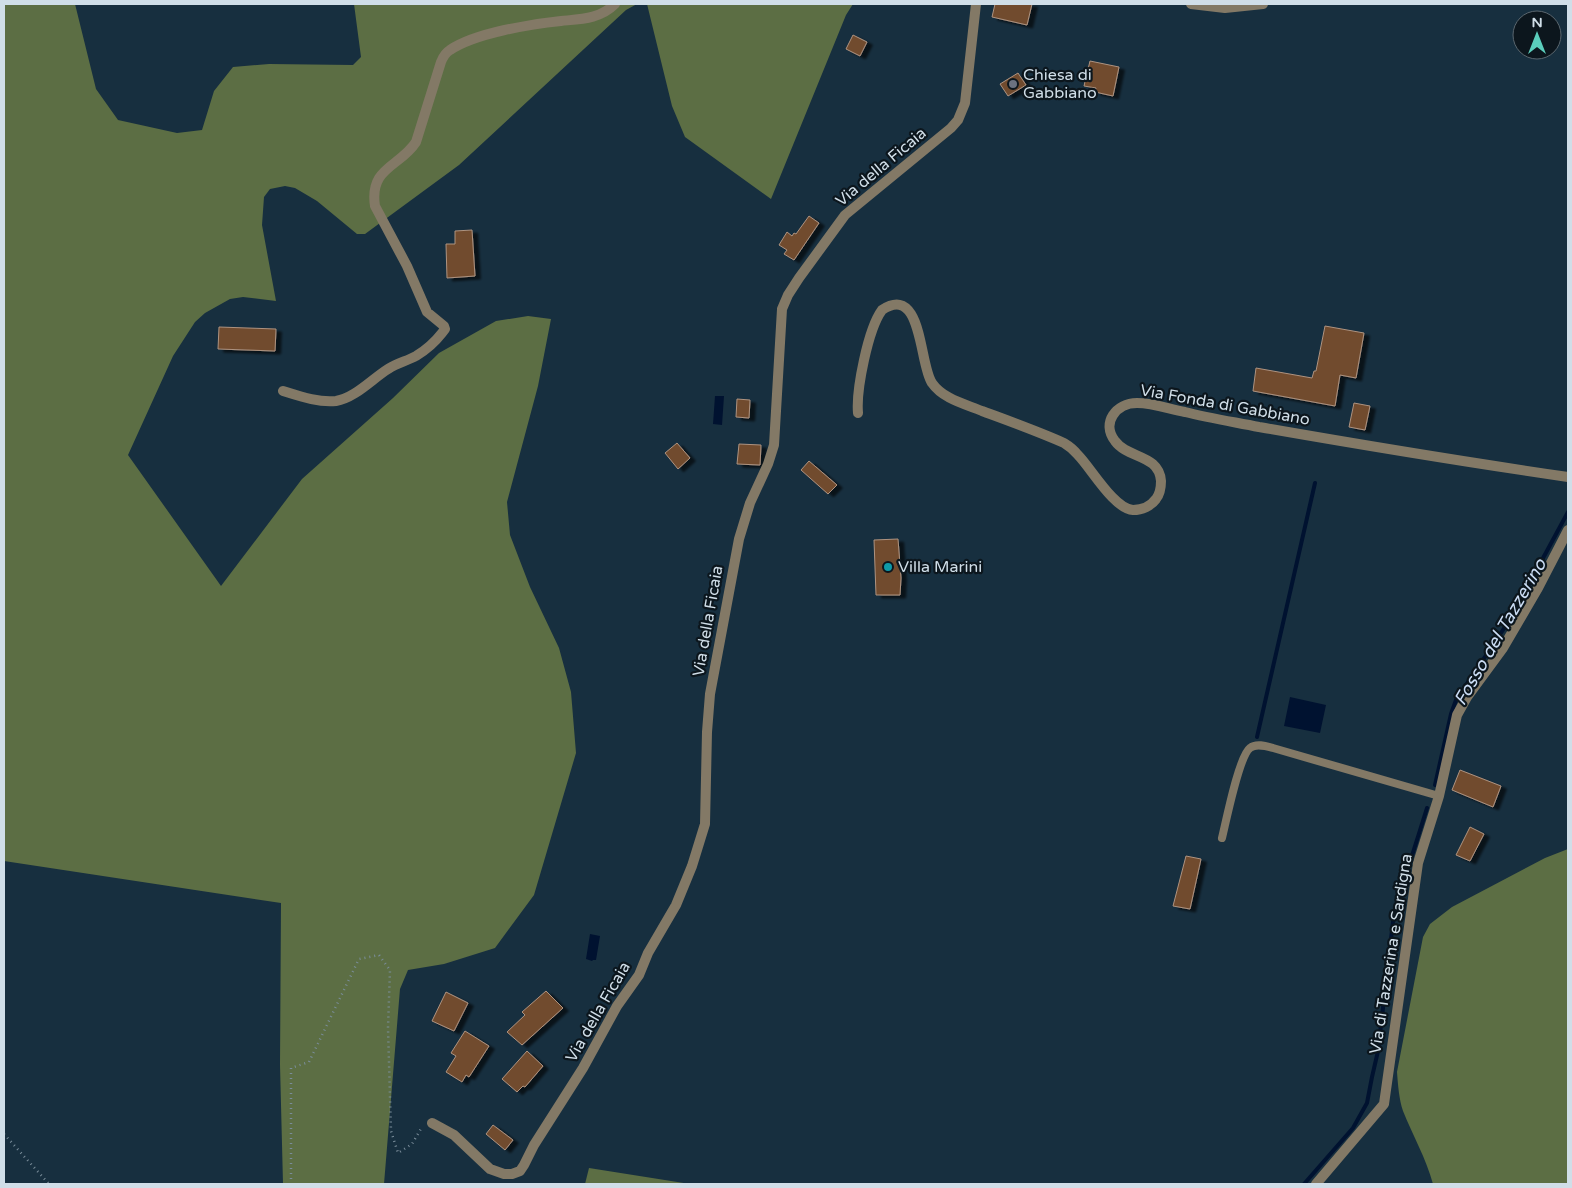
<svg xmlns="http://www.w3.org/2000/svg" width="1572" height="1188" viewBox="0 0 1572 1188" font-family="'Varela Round',sans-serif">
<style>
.forest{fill:#5c6e44}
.water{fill:#001230}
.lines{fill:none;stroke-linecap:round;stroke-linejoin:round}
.stream{stroke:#001230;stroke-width:4}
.building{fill:#714b2f;stroke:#ae9380;filter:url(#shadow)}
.path{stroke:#7a8d9a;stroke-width:2.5;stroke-dasharray:1 4;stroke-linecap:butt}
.service{stroke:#837966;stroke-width:8}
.minor{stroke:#837966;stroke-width:10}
.worship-dot{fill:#6b7280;stroke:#0c161d;stroke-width:2}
.culture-dot{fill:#0f9aa8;stroke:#0c161d;stroke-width:2}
.labels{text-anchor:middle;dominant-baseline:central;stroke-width:4.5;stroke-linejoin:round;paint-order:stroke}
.poi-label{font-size:16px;fill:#d0dee8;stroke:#0c161d;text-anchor:start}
.street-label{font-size:16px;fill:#d0dee8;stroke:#0c161d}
.water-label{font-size:18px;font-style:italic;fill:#cbddf5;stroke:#0c161d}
</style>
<defs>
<filter id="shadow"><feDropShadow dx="5.5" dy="3" stdDeviation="1" flood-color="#0009"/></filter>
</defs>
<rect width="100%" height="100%" fill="#172f3f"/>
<!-- forest -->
<path class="forest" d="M4,4h71l21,85 22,31 59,13 25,-3 12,-39 19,-24 36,-3 84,1 8,-8 -7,-53h283l-11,6 -167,155 -94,69h-8l-40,-33 -22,-13 -10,-2 -15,3 -6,8 -2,28 14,76 -33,-4 -13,2 -25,14 -10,9 -22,34 -45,99 93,131 81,-107 91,-81 46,-45 57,-32 32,-5 23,3 -13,67 -31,116 3,33 20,52 29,61 12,44 5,61 -42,142 -39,53 -51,16 -36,6 -8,19 -16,195h-101l-3,-119 1,-162 -277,-42z
M647,4h206l-7,11 -75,184 -86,-62 -13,-31z
M1568,849v335h-135c-7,-26 -20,-48 -30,-73 -4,-12 -5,-26 -6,-39l26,-135 7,-13 22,-17 93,-49z
M589,1168l101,16h-105z"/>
<!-- water -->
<path class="water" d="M715,396h9l-2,29 -9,-1z
M1290,697l36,8 -6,28 -36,-7z
M590,934l10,2 -4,24h-3l-1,1 -6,-2z"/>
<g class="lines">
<!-- stream -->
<path class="stream" d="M1257,737l58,-254
M1435,785l16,-71 5,-14 53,-79 59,-109
M1304,1184l49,-56 14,-25 5,-26 6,-26 15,-129 6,-25 28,-89"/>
</g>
<!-- building -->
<path class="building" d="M995,4h37l-5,21 -35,-8z
M853,35l14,7 -7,14 -14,-7z
M1090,61l29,6 -6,29 -18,-4 1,-4 -12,-2z
M1018,73l8,12 -18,11 -8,-12z
M809,216l10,7 -25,37 -10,-6 3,-4 -8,-5 8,-13 5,4 2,-3 2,1z
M472,230l3,46 -28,2 -1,-34h9v-13z
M1325,326l39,7 -8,45 -16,-3 -5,31 -82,-15 3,-23 56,10 2,-7h2z
M219,327l57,2 -1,22 -57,-2z
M737,399l13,1 -1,18 -13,-1z
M1354,403l16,3 -5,24 -16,-3z
M677,443l13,15 -12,11 -13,-16z
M739,444l22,1 -1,20 -23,-1z
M809,461l28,24 -9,9 -27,-24z
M898,539l3,39 -1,17h-24l-2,-55z
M1460,770l41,16 -8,21 -41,-17z
M1470,827l14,7 -14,27 -14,-6z
M1186,856l15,3 -11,50 -17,-3z
M546,991l17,17 -41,37 -15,-13 18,-17 -3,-3z
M446,992l22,11 -14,28 -22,-10z
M465,1031l24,15 -20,31 -3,-2 -4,7 -16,-10 10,-16 -5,-3z
M527,1051l16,15 -18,21 -2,-1 -6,6 -15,-13z
M493,1125l20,15 -8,10 -19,-16z"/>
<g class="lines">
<!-- path -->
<path class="path" d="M4,1134l45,50
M291,1184v-116l18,-6 50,-103 20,-4 11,15 -2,58 3,103 7,22 14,-9 10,-17"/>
<!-- service -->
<path class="service" d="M1222,838c4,-16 17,-82 28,-90 6,-5 16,-2 23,0l166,48"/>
<!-- minor -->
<path class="minor" d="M1191,4l34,4 38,-4
M283,391c16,5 36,12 53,10 19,-3 36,-22 52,-32 9,-6 19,-8 28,-13 10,-6 19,-14 26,-23l3,-4 -1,-3 -17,-14 -20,-46 -32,-60c-6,-39 25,-39 41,-64l25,-80c2,-5 4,-9 9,-12 25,-17 81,-26 111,-29 20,-2 39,-2 54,-17
M858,413c-2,-23 10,-84 24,-103 41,-27 37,55 50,73 11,16 33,21 50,28 27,10 55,20 82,32 5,3 10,7 14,12 13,13 36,54 55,55 9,0 18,-4 23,-11 4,-5 5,-12 5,-18 -2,-27 -33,-22 -46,-40 -14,-18 1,-38 22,-38 16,0 32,6 48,9 24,6 49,10 74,15 103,18 206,35 309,50
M432,1123l22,12 36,34 14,5h8l8,-3 4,-6 10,-20 49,-77 34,-62 22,-31 9,-22 28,-48 16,-39 13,-42 2,-92 3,-38 29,-155 11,-36 18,-39 6,-19 8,-136 6,-14 11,-17 46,-63 106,-87 7,-8 7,-17 11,-99
M1316,1184l68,-80 34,-241 21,-67 18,-81 10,-18 36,-49 35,-60 30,-58"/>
</g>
<!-- markers -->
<circle class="worship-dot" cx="1013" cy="84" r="5"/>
<circle class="culture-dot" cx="888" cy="567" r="5"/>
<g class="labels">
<!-- poi labels -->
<g class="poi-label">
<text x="1023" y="75">Chiesa di<tspan x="1023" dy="18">Gabbiano</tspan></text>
<text x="898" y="567">Villa Marini</text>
</g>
<!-- street labels -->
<g class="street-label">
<text transform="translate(881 167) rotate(-40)">Via della Ficaia</text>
<text transform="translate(1225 405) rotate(10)">Via Fonda di Gabbiano</text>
<text transform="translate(708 621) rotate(-80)">Via della Ficaia</text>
<text transform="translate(1391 954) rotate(-81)">Via di Tazzerina e Sardigna</text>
<text transform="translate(598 1012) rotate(-60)">Via della Ficaia</text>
</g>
<!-- water labels -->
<g class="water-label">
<text transform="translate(1500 632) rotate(-60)">Fosso del Tazzerino</text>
</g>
</g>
<!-- border -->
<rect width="1572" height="1188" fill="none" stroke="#d0dee8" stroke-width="10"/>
<!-- north arrow -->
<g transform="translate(1537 35)"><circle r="24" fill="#0c161d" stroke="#5a666e"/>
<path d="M0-4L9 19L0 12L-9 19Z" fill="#5bcebc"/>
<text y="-8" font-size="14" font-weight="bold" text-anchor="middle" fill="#d0dee8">N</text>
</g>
</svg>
